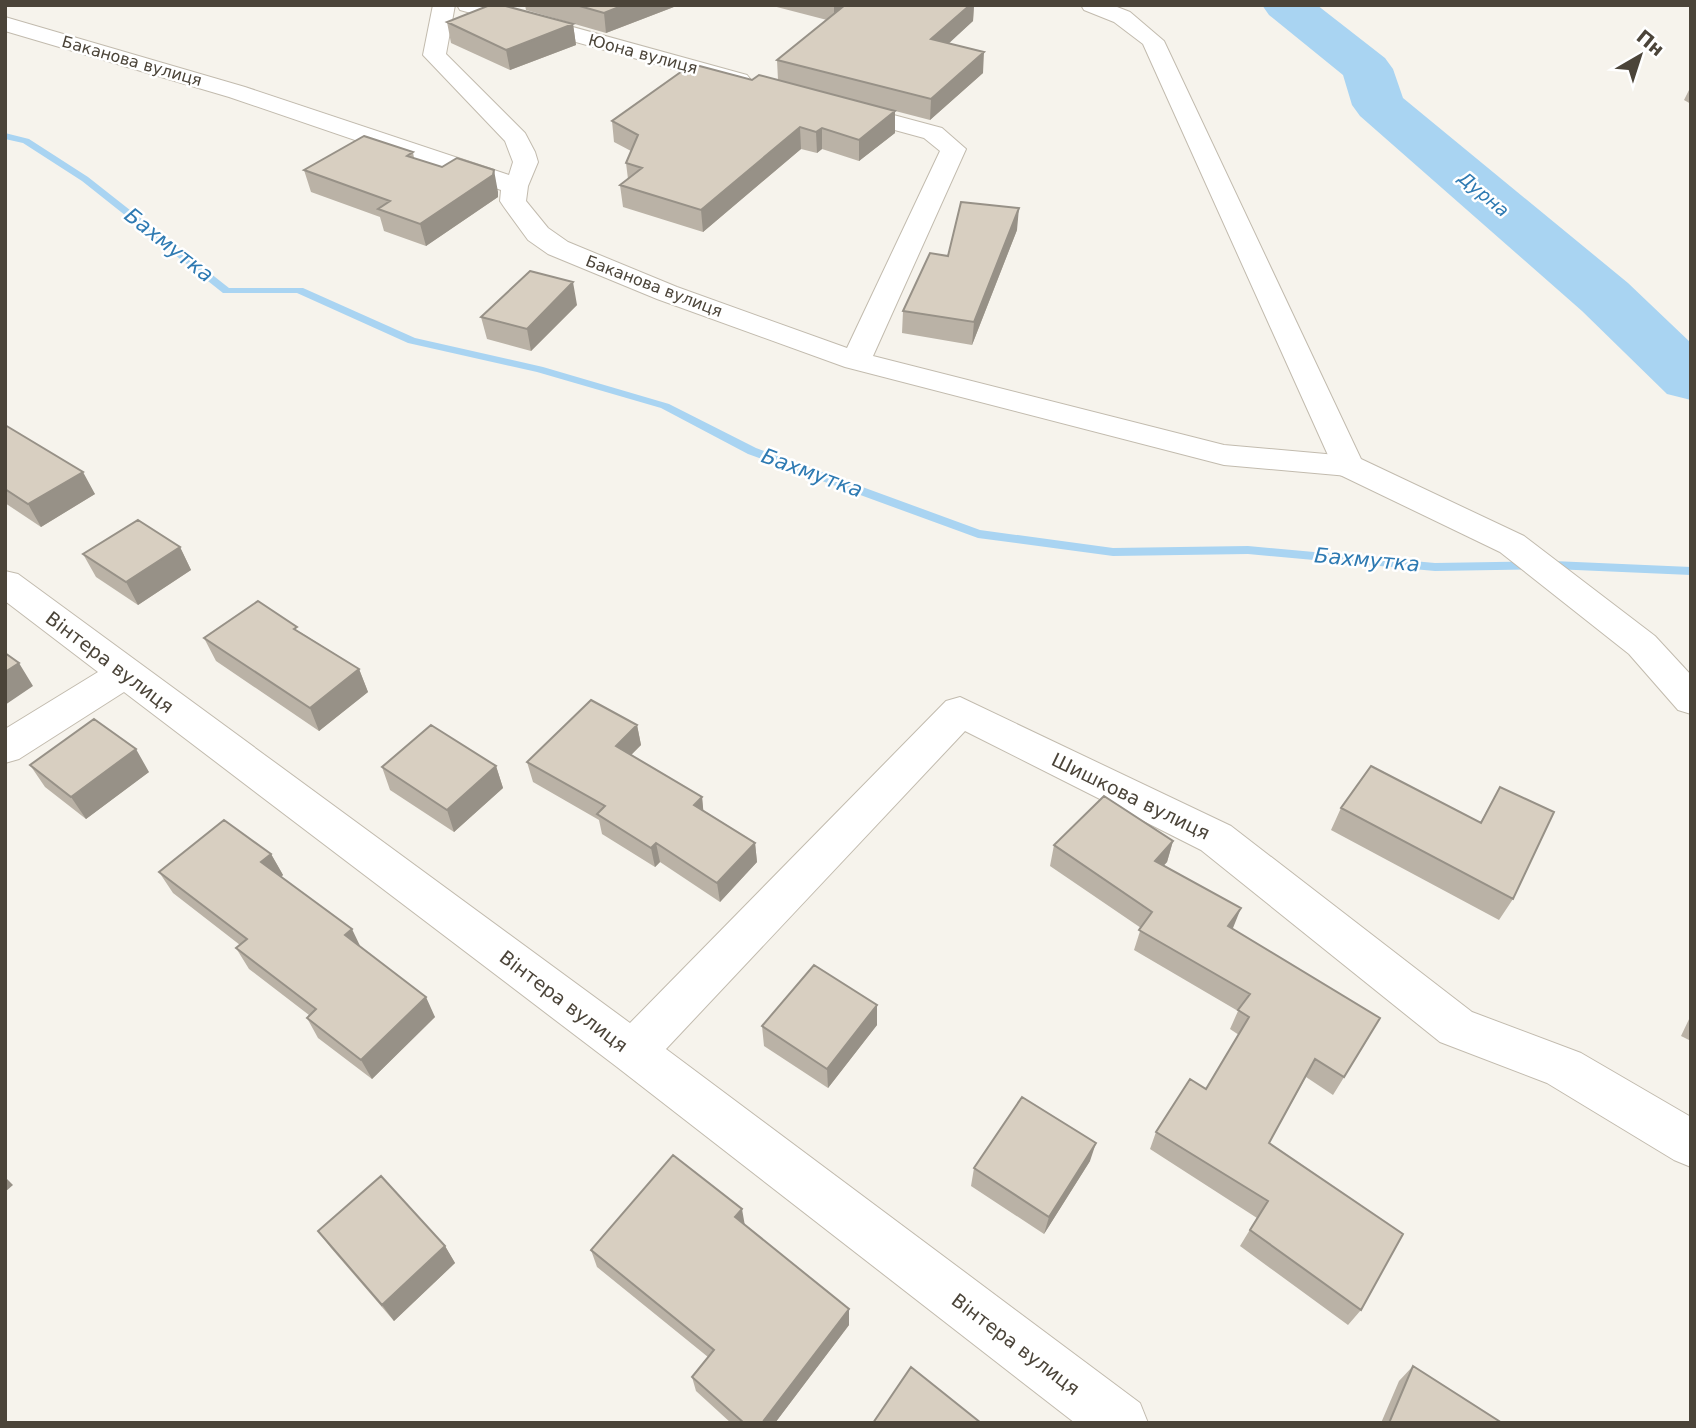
<svg xmlns="http://www.w3.org/2000/svg" width="1696" height="1428" viewBox="0 0 1696 1428" font-family="'DejaVu Sans',sans-serif">
<style>
.lines{fill:none;stroke-linecap:round;stroke-linejoin:round}
.stream{fill:#a9d4f2;fill-rule:evenodd}
.river{fill:#a9d4f2;fill-rule:evenodd}
.minor-casing{stroke:#c2bbae;stroke-width:2}
.tertiary-casing{stroke:#c2bbae;stroke-width:2}
.minor{fill:#fff;fill-rule:evenodd}
.tertiary{fill:#fff;fill-rule:evenodd}
.wall{fill:#bab2a6}
.shaded-wall{fill:#979187}
.building{fill:#d8cfc1;stroke:#979187;stroke-width:2}
.labels{text-anchor:middle;dominant-baseline:central;stroke-width:5;stroke-linejoin:round;paint-order:stroke}
.far-street-label{font-size:16px;fill:#4b4439;stroke:#fff}
.far-water-label{font-size:18px;font-style:italic;fill:#2e7ab2;stroke:#fff}
.street-label{font-size:19px;fill:#4b4439;stroke:#fff}
.water-label{font-size:21px;font-style:italic;fill:#2e7ab2;stroke:#fff}
</style>
<rect width="100%" height="100%" fill="#f6f3ec"/>
<g class="lines">
<!-- stream -->
<path class="stream" d="M5,133l24,6 59,38 141,111h74l112,50 128,29 126,37 87,44 224,82 133,18 135,-2 187,17 118,-2 138,6v8l-138,-6 -118,2 -187,-17 -135,2 -135,-18 -230,-84 -87,-46 -124,-36 -129,-29 -111,-50h-74l-141,-112 -59,-38 -18,-4z"/>
<!-- river -->
<path class="river" d="M1262,5h55l68,53 8,11 10,29 225,185 63,60v57l-24,-6 -85,-83 -222,-195 -8,-11 -9,-30 -74,-60z"/>
<defs>
<path id="minor" d="M433,5h22l-9,49 79,79 10,19 3,10 -10,24 -2,15 22,27 20,14 109,45 170,61 93,-197 -16,-13 -88,-24 -3,-5 3,-5 9,-2 97,26 24,21 -93,207 351,89 124,11 12,3 4,7 -4,7 -12,3 -124,-11 -379,-98 -188,-68 -109,-45 -20,-14 -24,-33 -4,-6 1,-11 -272,-93 -224,-66v-14l240,70 264,88 4,-13 -8,-21 -82,-86z
M457,5h36l254,70 4,5 -4,5h-16l-271,-75z
M5,571l13,3 612,449 316,-322 14,-4 271,129 241,186 109,41 110,64v50l-17,-7 -127,-77 -107,-41 -239,-192 -236,-119 -299,318 474,354 8,20h-73l-458,-356 -493,-375 -105,67 -14,4v-34l93,-57 -93,-71z"/>
<path id="tertiary" d="M1081,5h31l18,7 34,29 197,418 163,77 131,100 36,39v39l-13,-4 -49,-56 -129,-102 -164,-79 -193,-429 -29,-22 -30,-12z"/>
</defs>
<!-- minor casing -->
<use href="#minor" class="minor-casing"/>
<!-- tertiary casing -->
<use href="#tertiary" class="tertiary-casing"/>
<!-- minor -->
<use href="#minor" class="minor"/>
<!-- tertiary -->
<use href="#tertiary" class="tertiary"/>
</g>
<!-- wall -->
<path class="wall" d="M525,5h154l-73,28 -80,-23z
M769,5h205l-1,16 -25,22 35,30 -53,47 -81,-21 46,34 -36,28 -37,-12 -5,4 -16,-4 -98,83 -80,-25 -3,-22 8,-6 -2,-16 5,-12 -17,-9 -2,-21 140,-41h26l-1,-20 50,-40z
M447,22l126,2 3,21 -66,25 -59,-27z
M1691,86v18l-7,-4z
M413,152l1,6 84,34v5l-72,49 -42,-15 -4,-14 -69,-25 -7,-22z
M1017,230l-45,115 -70,-12 1,-22 45,-55z
M577,305l-46,46 -44,-12 -6,-22z
M5,425l90,69 -54,33 -36,-24z
M180,547l11,23 -53,35 -42,-28 -13,-23z
M300,632l59,37 9,23 -49,39 -103,-70 -12,-23z
M637,725l4,20 -10,10 71,42 1,13 52,33 2,19 -37,40 -60,-40 -5,5 -53,-33 -3,-14 -66,-38 -6,-20z
M30,765l119,7 -63,47 -41,-32z
M496,766l7,22 -49,44 -64,-42 -8,-23z
M1500,787l13,112 -14,21 -168,-90 10,-22 139,15z
M1173,841l-6,21 -3,3 69,64 136,108 -36,58 -27,-18 -37,66 92,167 -13,15 -108,-79 17,-28 -107,-69 6,-17 50,-43 33,-54 -9,-6 8,-18 -104,-61 7,-22 -91,-62 4,-21z
M271,854l12,21 -2,2 80,71 74,69 -63,62 -54,-41 -11,-20 2,-3 -60,-46 -13,-21 4,-3 -67,-52 -14,-21z
M877,1005v20l-49,63 -64,-42 -2,-20z
M1691,1015v26l-10,-5z
M1090,1161l-46,73 -73,-48 3,-18z
M744,1224l105,85v16l-74,98h-44l-35,-32 -4,-14 16,-20 -111,-90 -6,-17z
M318,1231l127,15 10,17 -61,58 -63,-73z
M1413,1366l89,57h-121l18,-42z"/>
<!-- shaded-wall -->
<path class="shaded-wall" d="M624,5h55l-73,28 -2,-20z
M834,5h20l-20,16z
M970,5h4l-1,16 -42,39v-21z
M573,24l3,21 -66,25 -4,-20z
M984,52l-1,21 -53,47 1,-21z
M895,111v22l-36,28v-21z
M800,127l1,22 -98,83 -2,-22z
M822,128v21l-5,4 -1,-21z
M494,170l4,22v5l-72,49 -6,-22z
M1019,208l-2,22 -45,115 2,-23z
M573,282l4,23 -46,46 -4,-22z
M83,472l12,22 -54,33 -13,-23z
M180,547l11,23 -53,35 -12,-23z
M19,663l14,23 -28,19v-33z
M359,669l9,23 -49,39 -9,-23z
M637,725l4,20 -21,21 -4,-20z
M136,749l13,23 -63,47 -15,-22z
M496,766l7,22 -49,44 -7,-22z
M702,797l2,20 -10,-12z
M1173,841l-6,21 -18,19 6,-20z
M656,843l4,19 -5,5 -4,-19z
M755,843l2,19 -37,40 -3,-19z
M271,854l12,21 -10,9 -12,-22z
M1241,908l-8,20 -12,18 7,-20z
M352,929l10,21 -17,-15z
M426,997l9,20 -63,62 -11,-19z
M877,1005v20l-49,63 -1,-19z
M1096,1143l-6,18 -46,73 5,-17z
M5,1177l8,8 -8,7z
M742,1209l3,17 -10,-9z
M445,1246l10,17 -61,58 -12,-16z
M849,1309v16l-74,98h-13z"/>
<!-- building -->
<path class="building" d="M490,5h12l71,19 -67,26 -59,-28z
M576,5h48l-20,8z
M845,5h125l-39,34 53,13 -53,47 -154,-39z
M692,64l60,16 7,-5 136,36 -36,29 -37,-12 -6,4 -16,-5 -99,83 -81,-25 22,-17 -16,-5 12,-28 -26,-14z
M364,136l49,16 -6,4 35,11 15,-9 37,12 -1,5 -73,49 -42,-15 12,-8 -86,-31z
M961,202l58,6 -45,114 -71,-11 27,-58 18,3z
M530,271l43,11 -46,47 -46,-12z
M5,425l78,47 -55,32 -23,-15z
M138,520l42,27 -54,35 -43,-28z
M258,601l39,26 -3,2 65,40 -49,39 -106,-70z
M5,653l14,10 -14,9z
M591,700l46,25 -21,21 86,51 -8,8 61,38 -38,40 -61,-40 -5,5 -54,-34 8,-8 -78,-44z
M94,719l42,30 -65,48 -41,-32z
M431,725l65,41 -49,44 -65,-43z
M1371,766l110,57 19,-36 54,25 -41,87 -172,-91z
M1104,796l69,45 -18,20 86,47 -13,18 152,92 -36,59 -29,-18 -46,84 134,91 -42,76 -111,-80 18,-29 -112,-69 34,-53 16,10 43,-72 -11,-7 12,-16 -111,-64 13,-18 -98,-67z
M224,820l47,34 -10,8 91,67 -7,6 81,62 -65,63 -54,-42 9,-9 -80,-61 11,-9 -88,-67z
M814,965l63,40 -50,64 -65,-43z
M1022,1097l74,46 -47,74 -75,-49z
M673,1155l69,54 -7,8 114,92 -87,114h-18l-52,-46 22,-27 -123,-100z
M381,1176l64,70 -63,59 -64,-74z
M1413,1366l89,57h-113z
M911,1367l70,56h-108z"/>
<g class="labels">
<!-- far-street labels -->
<g class="far-street-label">
<text transform="translate(643 54) rotate(15)">Юона вулиця</text>
<text transform="translate(132 61) rotate(16)">Баканова вулиця</text>
<text transform="translate(654 286) rotate(21)">Баканова вулиця</text>
</g>
<!-- far-water labels -->
<g class="far-water-label">
<text transform="translate(1484 194) rotate(40)">Дурна</text>
</g>
<!-- street labels -->
<g class="street-label">
<text transform="translate(110 662) rotate(37)">Вінтера вулиця</text>
<text transform="translate(1131 796) rotate(26)">Шишкова вулиця</text>
<text transform="translate(564 1001) rotate(37)">Вінтера вулиця</text>
<text transform="translate(1016 1344) rotate(37)">Вінтера вулиця</text>
</g>
<!-- water labels -->
<g class="water-label">
<text transform="translate(169 245) rotate(38)">Бахмутка</text>
<text transform="translate(812 473) rotate(20)">Бахмутка</text>
<text transform="translate(1367 560) rotate(5)">Бахмутка</text>
</g>
</g>
<!-- border -->
<rect width="1696" height="1428" fill="none" stroke="#4b4439" stroke-width="14"/>
<!-- north arrow -->
<g transform="translate(1640 56) rotate(39)" stroke="#ffffff" stroke-width="5" paint-order="stroke">
<path d="M0-5L12 26L0 18L-12 26Z" fill="#4b4439"/>
<text y="-10" font-size="19" font-weight="bold" text-anchor="middle" fill="#4b4439">Пн</text>
</g>
</svg>
